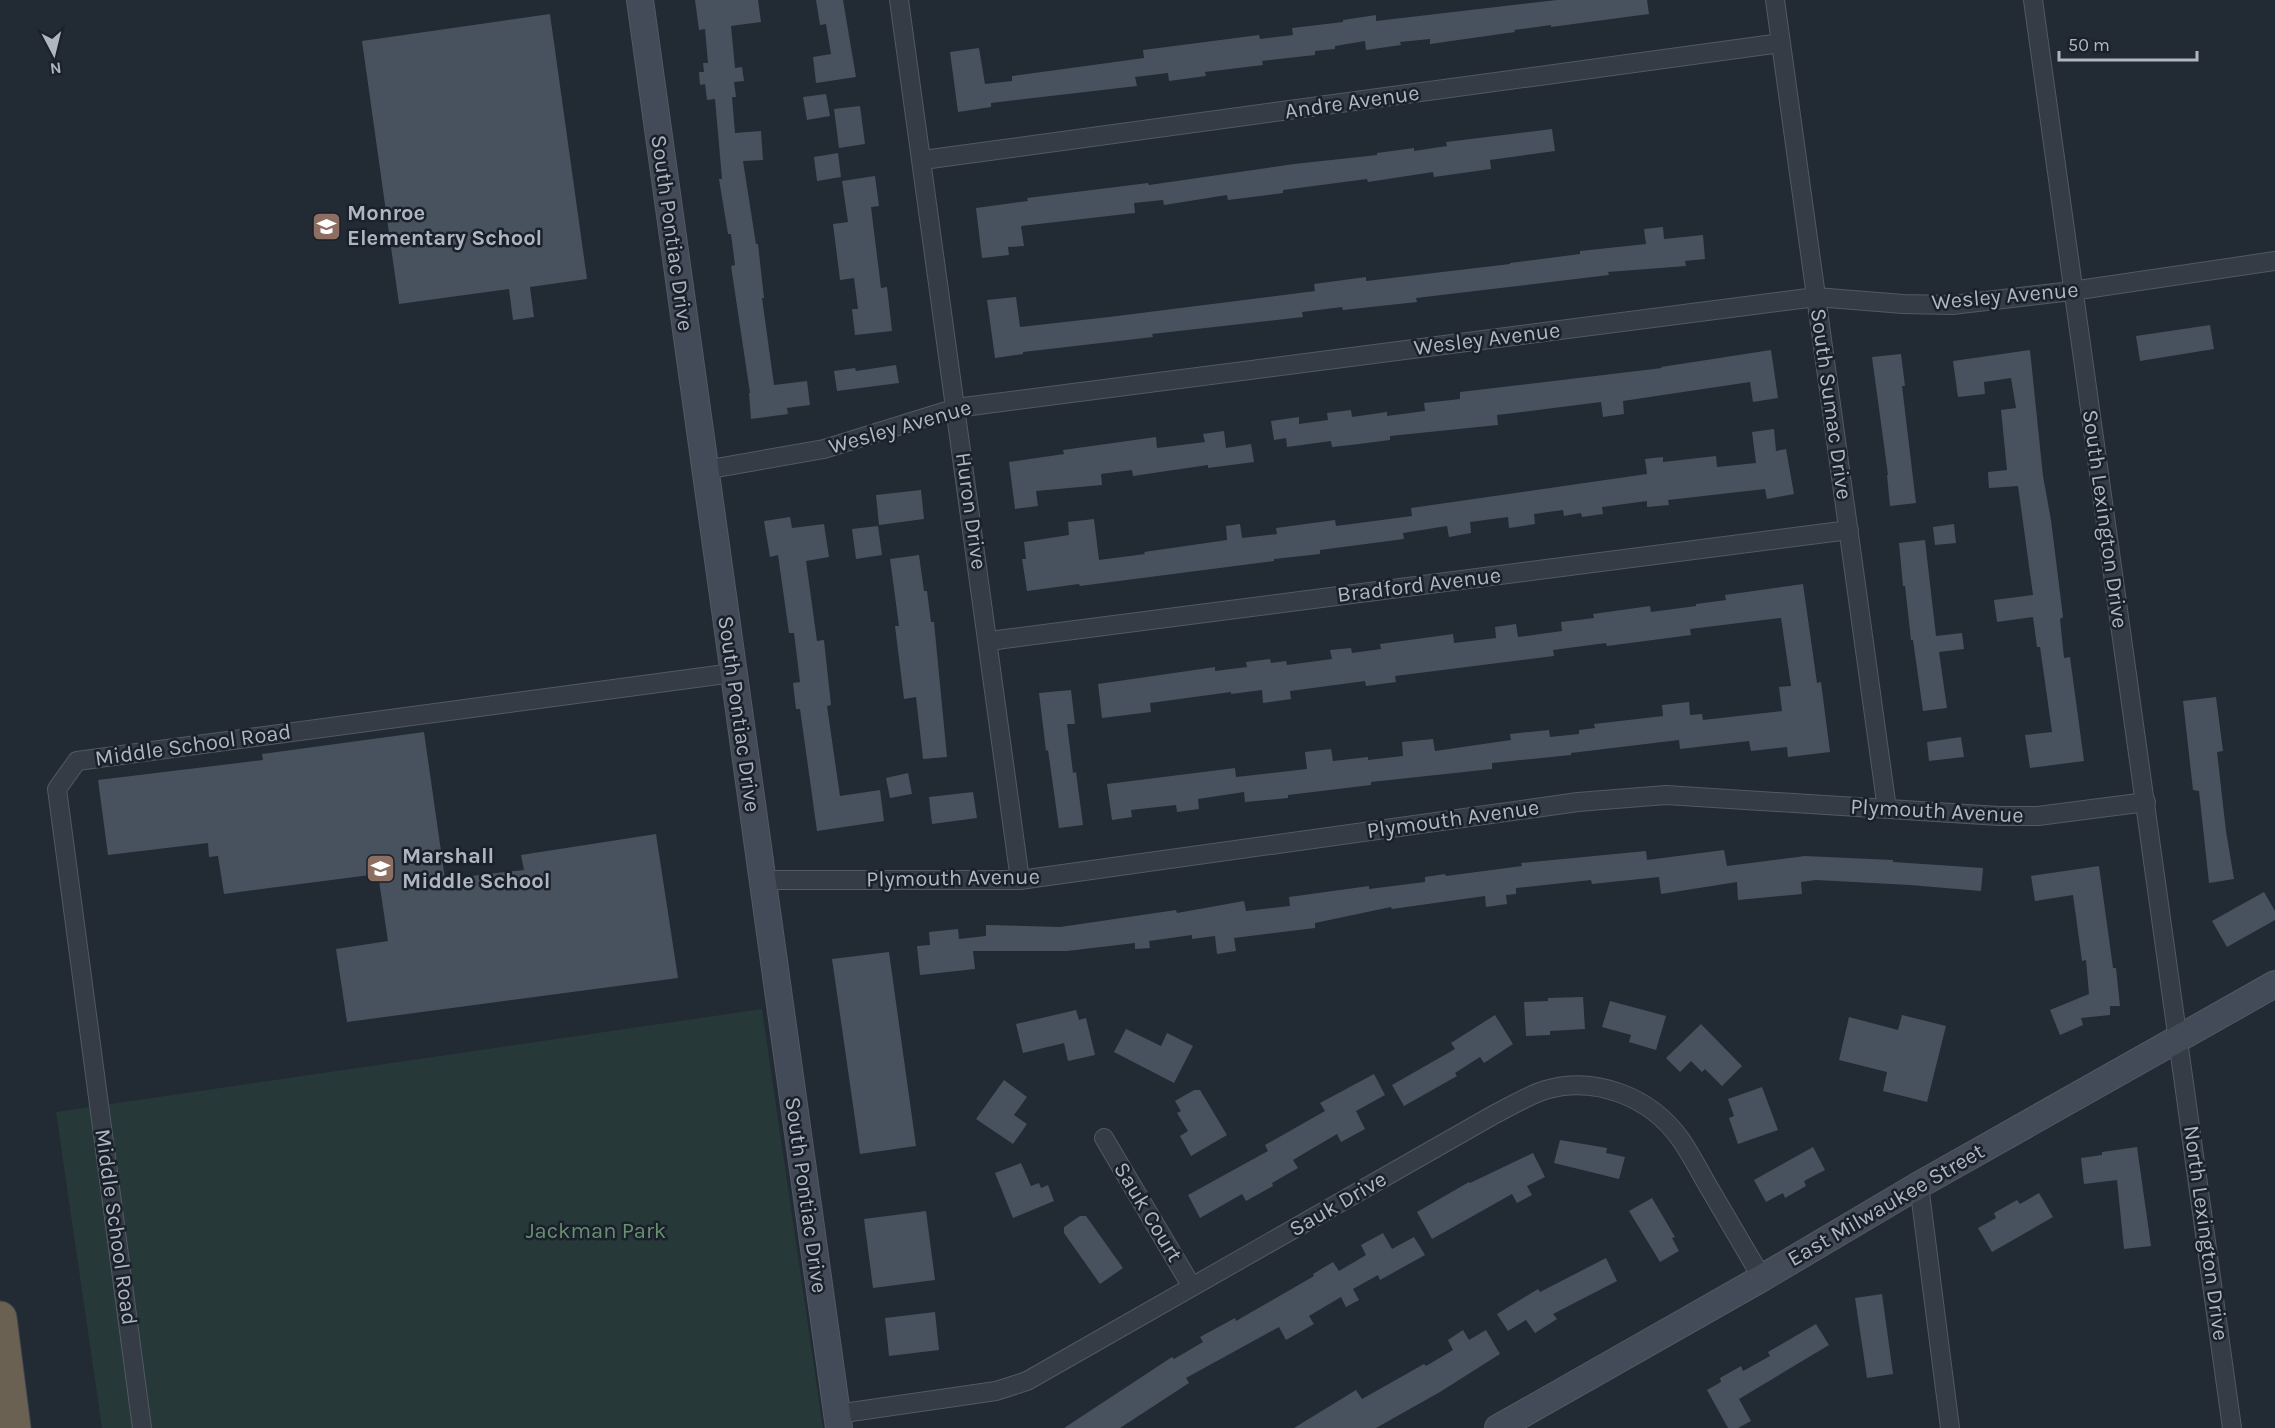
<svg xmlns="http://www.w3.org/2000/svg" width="2275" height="1428" viewBox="0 0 2275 1428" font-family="Karla,sans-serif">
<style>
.green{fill:#263838}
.building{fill:#48515e}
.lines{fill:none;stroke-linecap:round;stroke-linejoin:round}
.street-casing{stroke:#525963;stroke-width:20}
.secondary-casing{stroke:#525963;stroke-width:28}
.highway-casing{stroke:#3f4650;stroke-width:35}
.street{stroke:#353c45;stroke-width:18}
.secondary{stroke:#434b58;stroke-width:26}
.highway{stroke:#6b6153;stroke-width:33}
.labels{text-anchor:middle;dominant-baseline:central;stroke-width:5;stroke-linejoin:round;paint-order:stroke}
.street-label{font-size:22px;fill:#afb6c2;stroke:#1a212a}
.poi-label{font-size:22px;font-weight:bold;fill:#afb6c2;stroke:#1a212a;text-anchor:start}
.park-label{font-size:22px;fill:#699072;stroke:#1a212a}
</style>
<rect width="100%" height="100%" fill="#222a34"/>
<!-- green -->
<path class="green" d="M762,1009l61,419h-721l-46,-316z"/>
<!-- building -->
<path class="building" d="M695,0h63l3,22 -30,4 4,42 7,-1 2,14 -10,1 2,15h-4l3,36 26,-2 2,29 -20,1 13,83h2l6,54h-2l12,87 33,-4 3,24 -23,3 1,6 -37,5 -2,-26h1l-19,-127 4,-1 -4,-31h-3l-9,-55h3l-7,-80 -8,1 -2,-16 -5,1 -1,-13h5l-1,-9h5l-3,-34 -6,1z
M816,0h27l13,77 -40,6 -3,-26 18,-3 -5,-30 -6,1z
M1557,0h90l2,14 -98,13v-2l-37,5 1,2 -85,12v-5l-30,3 1,3 -35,5 -1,-9 -30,5v3l-20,2v4l-53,6 1,4 -58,7 1,4 -37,5 -1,-8 -33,4 2,9 -146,17v4l-33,5 -8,-60 29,-4 6,36 27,-3v-5l132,-18 -1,-8 116,-15 1,4 33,-4 -1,-7 51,-6v-2l33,-5v6z
M550,14l37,265 -57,8 4,30 -21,3 -4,-31 -110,15 -37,-263z
M826,94l4,22 -23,4 -4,-23z
M860,106l5,38 -26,4 -5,-39z
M1552,129l3,22 -65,9 1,9 -57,8 -1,-5 -65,10 -1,-3 -84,11v3l-55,7 -1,-5 -63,10 -1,-5 -29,3 1,10 -114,13 3,20 -16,1 1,8 -27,3 -6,-50 52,-7 -1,-3 121,-15 1,2 145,-21 83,-9v-2l37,-5v3l33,-5 -1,-4z
M838,153l3,24 -24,4 -3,-24z
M875,176l4,30 -8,1 10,81 6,-1 5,44 -37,4 -3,-26h6l-4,-31 -14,2 -7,-56 15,-2 -6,-41z
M1663,227l1,12 39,-4 2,24 -20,2 1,5 -78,6 1,3 -193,23 1,4 -74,8 -1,-3 -40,5 1,5 -151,17 1,3 -130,15v2l-28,4 -8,-58 29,-3 4,30 89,-10 206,-26 -1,-7 52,-7v4l144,-17v-1l70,-9v-3l66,-7 -2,-15z
M2210,325l4,24 -74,12 -4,-25z
M1771,350l7,48 -25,4 -3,-20 -127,19 1,13 -21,3 -2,-15 -104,13 1,10 -108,11v4l-31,4 -27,3 -1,-6 -44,6 -1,-9 -12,2 -3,-19 28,-4v7l29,-4 -1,-7 24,-3 1,7 35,-5v4l38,-5 -1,-8 36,-4v-7l202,-24 -1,-1z
M2030,350l13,126 8,44 12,97 -3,2 4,39 6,-1 14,104 -54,7 -5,-33 27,-3 -12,-85h-3l-4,-30 -36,5 -3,-22 39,-5 -15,-109 -29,2 -1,-16 19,-2 -6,-60 15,-2 -5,-30 -27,4 1,12 -27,3 -5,-36z
M1901,354l4,32h-3l14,117 -26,3 -3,-31h1l-16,-118z
M896,365l3,18 -62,8 -3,-20 21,-3 1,3z
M1774,429l2,22 10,-2 8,45 -27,5 -2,-10 -97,11 1,5 -22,2v-6l-45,6 1,7 -21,3 -1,-4 -17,3 -1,-6 -29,4 1,10 -26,4 -1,-11 -38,5 1,11 -22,4 -2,-11 -44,7 1,6 -84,11v4l-46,5v2l-194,25 -1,-2 -52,7 -5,-32h4l-2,-17 45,-7 -1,-13 26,-3 5,41 46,-6 -1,-2 83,-12 -1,-14 14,-2 2,14 35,-4 -1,-6 59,-8 1,6 76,-10 -1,-8 236,-34 -2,-15 18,-2v5l53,-6 1,11 39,-4 -4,-31z
M1224,431l2,17 25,-4 3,18 -46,6v-3l-75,11 -1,-6 -31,4 1,11 -66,6 2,15 -23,3 -6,-47 55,-8 -1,-4 93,-13 1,11 48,-6 -2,-8z
M921,490l3,29 -45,6 -3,-30z
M790,517l2,11 32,-4 5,33 -23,4 11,80 7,-1 7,65 -4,1 13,90 40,-6 4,31 -67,10 -17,-122h-4l-3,-26 7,-1 -6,-49h-5l-11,-78 -8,2 -6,-36z
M1954,524l2,19 -21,2 -2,-18z
M878,526l4,29 -26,4 -4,-30z
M1925,540l11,96 26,-3 2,16 -25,3 8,56 -24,3 -10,-71h-2l-6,-54h-2l-4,-43z
M919,555l5,36h3l4,31h3l13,135 -24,2 -7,-62 -12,2 -9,-73h4l-9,-67z
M1803,584l14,99 4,-1 9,70 -42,5 -1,-10 -36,4 -2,-10 -69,8 -1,-9 -108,13v2l-79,8v6l-121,13v3l-83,10v3l-43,4 -1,-10 -46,7 1,10 -22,3 -1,-7 -45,5 1,7 -20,3 -5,-36 128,-16 1,9 71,-8 -2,-17 26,-3 2,12 35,-4v3l35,-4 -1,-14 31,-3 2,12 76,-11 -1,-6 39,-4 1,7 29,-3v-4l16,-2 -1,-4 69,-8 -1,-11 27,-3 1,13 12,-1 1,6 79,-9 -3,-24 12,-1 -10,-68 -91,11 1,6 -84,11 -1,-3 -53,7 1,6 -159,20 1,6 -30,4 -1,-5 -75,10 1,8 -28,4 -1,-13 -31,4v-2l-81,11 1,9 -49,6 -4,-34 117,-17v4l32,-4 -1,-5 24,-3 1,4 15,-2 1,4 45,-6 -2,-9 21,-2 1,5 29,-4 -1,-5 73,-10 1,9 42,-5 -1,-11 21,-3 2,13 44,-6 -1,-9 33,-4 -1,-4 57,-8 1,6 45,-6v-2l30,-4 -1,-5z
M1071,690l4,34h-8l6,49 3,-1 7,53 -24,3 -11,-78 -2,1 -7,-58z
M2216,697l7,54 -6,1 9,79 8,48 -25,4 -10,-92 -6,-1 -10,-89z
M424,732l21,147 79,-9 -3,-15 135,-21 22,144 -331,44 -11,-73 52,-8 -10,-67 -154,20 -6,-38 -9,1 -1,-14 -100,12 -10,-75 165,-20 -1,-6z
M1961,737l3,20 -35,4 -2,-19z
M908,773l4,21 -22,4 -4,-20z
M973,792l4,26 -45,6 -3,-27z
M1724,850l3,16 78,-10 88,4v2l90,6 -2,23 -71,-6 -94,-5 -15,2 1,12 -64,6 -1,-18 -76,12 -2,-17 -67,7 -1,-4 -75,8v6l-10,1 1,9 -21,3 -1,-11 -93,13 -1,-2 -76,16v5l-81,10 2,13 -19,3 -2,-18 -23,3v-4l-43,6 1,7 -15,1v-6l-68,8h-94l2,18 -55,6 -3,-29 13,-1 -1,-13 29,-3 1,10 27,-3v-11l74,2 116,-17 1,3 67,-12 2,10 44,-5 -1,-9 80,-11v3l56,-7v-5l20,-3 1,2 76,-10 -1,-3 125,-12 1,9z
M2099,866l14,102h3l4,38h-10v9l-29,3 2,7 -23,10 -10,-25 39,-16 -3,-34 -4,1 -9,-66 -38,6 -4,-25z
M2264,892l11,19v9l-48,27 -15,-26z
M889,952l27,194 -56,8 -28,-195z
M1583,997l2,32 -35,2v4l-24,1 -2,-34 24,-1v-3z
M1610,1001l56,15 -10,34 -27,-8 2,-7 -29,-8z
M1076,1010l3,10 7,-2 9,37 -27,6 -4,-18 -41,10 -7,-29z
M1495,1015l18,29 -29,19 -4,-6 -25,16 2,3 -53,30 -12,-21 63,-36 -4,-6z
M1902,1015l44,11 -19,76 -44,-11 4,-19 -48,-12 10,-43 49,13z
M1701,1024l41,42 -20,20 -17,-17 -3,3 -11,-11 -11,11 -14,-14z
M1126,1029l35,17 6,-13 26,13 -19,37 -60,-31z
M1374,1074l11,21 -29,16 9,18 -24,13 -4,-8 -44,26 5,8 -26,15 1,3 -27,15 -4,-7 -42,24 -12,-23 80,-44 -3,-6 60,-34 -5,-8z
M1004,1080l23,17 -13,18 13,9 -14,20 -37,-25z
M1762,1087l16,43 -40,14 -9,-26 5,-2 -6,-17z
M1194,1090h6l27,45 -36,21 -11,-20 8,-5 -11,-18 4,-2 -6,-10z
M1560,1140l47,8 -1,5 19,4 -6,22 -65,-16z
M1813,1147l12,23 -21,11 2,5 -21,12 -2,-5 -17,9 -12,-22z
M2137,1147l14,99 -27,3 -7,-69 -33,4 -3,-26 21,-3v-3z
M1533,1153l12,24 -18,9 5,9 -15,8 -5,-9 -80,45 -15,-27 52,-30 1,1z
M1021,1163l10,23 8,-3 2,5 7,-3 6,16 -41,17 -18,-45z
M2039,1193l14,24 -61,35 -14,-24 18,-10 -2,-5 23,-13 3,4z
M1652,1198l23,39 -3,1 7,13 -19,11 -31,-51z
M926,1211l9,69 -62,8 -9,-69z
M1080,1216h6l37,52 -23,16 -36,-51v-6z
M1383,1233l9,16 22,-12 11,18 -45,25 -2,-5 -25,14 6,11 -13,7 -5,-10 -32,19 5,8 -28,16 -7,-13 -93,51 3,5 -69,45h-56l108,-71 2,2 29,-17 -3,-5 35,-19 1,3 78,-45 -1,-2 20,-12 6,9 27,-16 -5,-10z
M1606,1258l11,23 -64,33 4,5 -22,14 -9,-13 -18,11 -11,-17 41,-25 2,3z
M1882,1294l11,80 -26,4 -12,-80z
M935,1312l4,38 -50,6 -4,-38z
M1816,1324l13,21 -90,54 12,22 -13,7h-10l-21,-38 14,-8 -1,-4 21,-12 2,5 27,-15 -2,-4z
M1463,1330l6,10 17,-10 14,24 -60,38 -64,36h-82l62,-38 6,9 62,-35 2,2 27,-16 -5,-10z"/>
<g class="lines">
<defs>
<path id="street" d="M899,0l121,880
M1775,0l112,809
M2033,0c64,476 135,952 199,1428
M923,160l858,-117
M705,470l119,-21 132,-41 860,-111 87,7 49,1 120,-14 203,-30
M989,641l860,-111
M762,880h258l558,-78 88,-7 333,21h39l108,-14
M1104,1138l88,149
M1919,1185l31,243
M837,1414l159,-23 31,-10 468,-267c16,-8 32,-18 50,-24 50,-15 106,7 136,50 11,16 20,34 30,51 17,29 34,58 51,87
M142,1428l-85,-639 20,-28 656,-88"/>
<path id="secondary" d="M640,0l199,1428
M1498,1428l264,-150 157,-93 356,-201"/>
<path id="highway" d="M0,1318l14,110"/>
</defs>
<!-- street casing -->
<use href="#street" class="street-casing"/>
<!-- secondary casing -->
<use href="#secondary" class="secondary-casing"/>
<!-- highway casing -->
<use href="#highway" class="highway-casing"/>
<!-- street -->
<use href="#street" class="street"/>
<!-- secondary -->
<use href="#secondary" class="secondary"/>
<!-- highway -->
<use href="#highway" class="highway"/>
</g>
<!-- icons -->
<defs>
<symbol id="school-square" viewBox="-11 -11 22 22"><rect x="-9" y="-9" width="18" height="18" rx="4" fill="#8d6e63" stroke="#1a212a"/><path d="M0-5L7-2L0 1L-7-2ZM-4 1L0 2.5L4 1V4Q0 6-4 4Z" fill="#fff"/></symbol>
</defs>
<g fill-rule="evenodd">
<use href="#school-square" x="310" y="210" width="33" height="33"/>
<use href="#school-square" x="364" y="852" width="33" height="33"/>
</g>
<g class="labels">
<!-- street labels -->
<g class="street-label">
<text transform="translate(1352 102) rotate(-8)">Andre Avenue</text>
<text transform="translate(672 233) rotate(82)">South Pontiac Drive</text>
<text transform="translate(2005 296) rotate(-5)">Wesley Avenue</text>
<text transform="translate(1487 339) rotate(-7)">Wesley Avenue</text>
<text transform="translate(1831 404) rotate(82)">South Sumac Drive</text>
<text transform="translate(900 427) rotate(-16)">Wesley Avenue</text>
<text transform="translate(971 511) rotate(82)">Huron Drive</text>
<text transform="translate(2105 519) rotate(82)">South Lexington Drive</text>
<text transform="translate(1419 585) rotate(-7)">Bradford Avenue</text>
<text transform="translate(739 714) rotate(82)">South Pontiac Drive</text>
<text transform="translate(193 745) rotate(-8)">Middle School Road</text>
<text transform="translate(1937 811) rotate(3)">Plymouth Avenue</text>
<text transform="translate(1453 819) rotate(-8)">Plymouth Avenue</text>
<text transform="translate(953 878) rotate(-1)">Plymouth Avenue</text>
<text transform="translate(806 1195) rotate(82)">South Pontiac Drive</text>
<text transform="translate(1338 1204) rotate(-30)">Sauk Drive</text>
<text transform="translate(1886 1205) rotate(-30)">East Milwaukee Street</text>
<text transform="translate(1148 1212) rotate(59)">Sauk Court</text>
<text transform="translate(116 1227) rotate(82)">Middle School Road</text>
<text transform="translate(2206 1233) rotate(82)">North Lexington Drive</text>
</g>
<!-- poi labels -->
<g class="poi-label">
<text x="347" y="213">Monroe<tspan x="347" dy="25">Elementary School</tspan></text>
<text x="402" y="856">Marshall<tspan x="402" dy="25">Middle School</tspan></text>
</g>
<!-- park labels -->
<g class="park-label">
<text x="596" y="1231">Jackman Park</text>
</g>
</g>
<!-- north arrow -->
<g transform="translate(54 54) rotate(173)" stroke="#1a212a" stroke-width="4.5" paint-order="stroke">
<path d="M0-4.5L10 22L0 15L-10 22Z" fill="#afb6c2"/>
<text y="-9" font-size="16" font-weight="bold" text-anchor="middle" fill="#afb6c2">N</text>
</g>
<!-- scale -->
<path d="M2059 51v9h138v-9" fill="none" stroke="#afb6c2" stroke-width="3"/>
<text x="2068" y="51" font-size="18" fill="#afb6c2" stroke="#1a212a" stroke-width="4.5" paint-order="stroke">50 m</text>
</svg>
